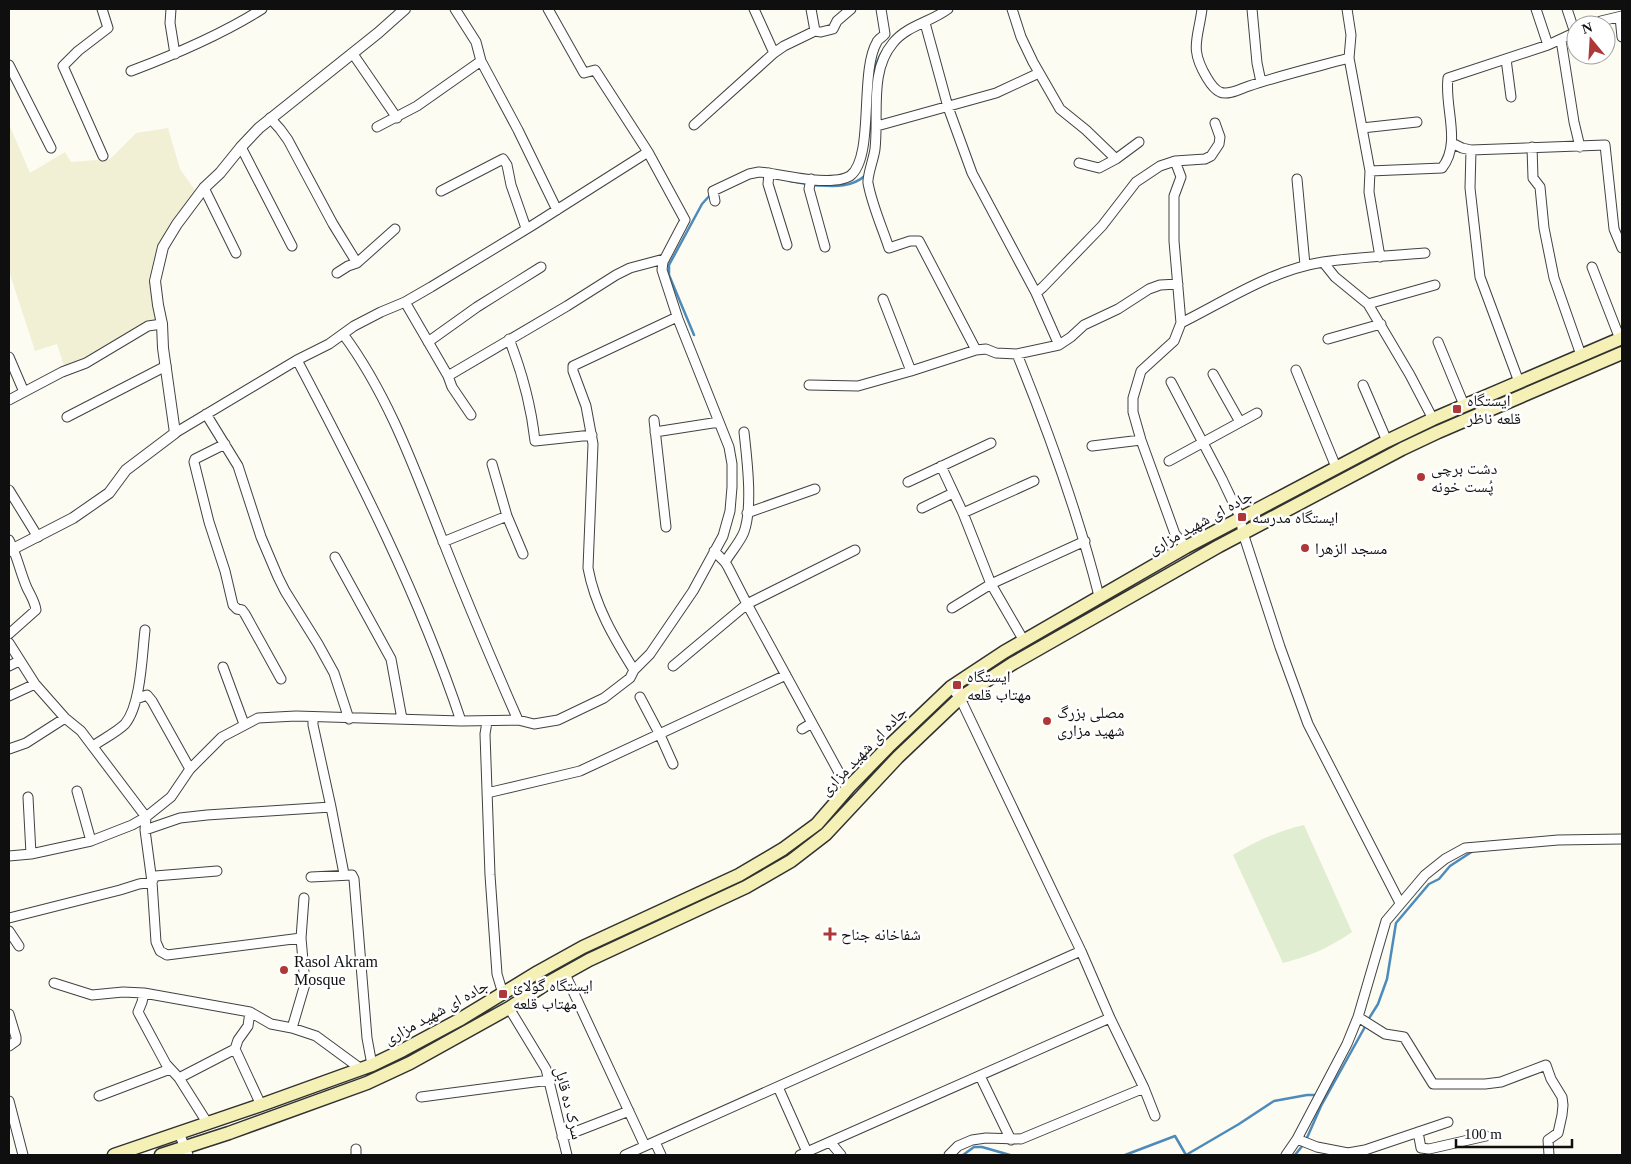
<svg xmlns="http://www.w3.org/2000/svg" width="1631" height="1164" viewBox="0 0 1631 1164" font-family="'Times New Roman','Noto Naskh Arabic',serif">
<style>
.farmland{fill:#f1f0d5}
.pitch{fill:#e1edd0}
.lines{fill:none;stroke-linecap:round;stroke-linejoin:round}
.stream{stroke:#4d8bbd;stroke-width:2.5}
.minor-casing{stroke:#424242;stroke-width:11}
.tertiary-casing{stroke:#424242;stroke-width:12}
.secondary-casing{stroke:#313131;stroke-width:15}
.minor{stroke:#fff;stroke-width:9}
.tertiary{stroke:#fff;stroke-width:10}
.secondary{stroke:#f5f1b6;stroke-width:12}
.poi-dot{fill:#ae3838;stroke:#fff;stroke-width:2}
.labels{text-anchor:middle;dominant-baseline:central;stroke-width:5;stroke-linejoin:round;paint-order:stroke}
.poi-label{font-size:16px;fill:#0f0f0f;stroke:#fff;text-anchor:start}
.street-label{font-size:16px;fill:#0f0f0f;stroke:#fff}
</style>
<rect width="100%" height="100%" fill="#fdfcf2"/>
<!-- farmland -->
<path class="farmland" d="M9,124l21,49 35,-21 6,10 39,-3 26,-26 32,-5 12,41 17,24 -35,55 -6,29 6,45 -96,50 -9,-28 -22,7 -26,-80z"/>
<!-- pitch -->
<path class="pitch" d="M1304,825l48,107c-23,16 -42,24 -69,31l-50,-108c23,-14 45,-24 71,-30z"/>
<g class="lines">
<!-- stream -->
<path class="stream" d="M872,93c0,-17 4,-35 15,-48
M790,181l17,3
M812,185c20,1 38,4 54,-10
M694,335l-25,-60v-10l33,-61 9,-10
M1368,1020l10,-16 9,-25 9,-56 33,-39 10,-5 11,-13 23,-15
M1306,1140l15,-34 45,-81
M963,1155l11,-8h8l28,8
M1125,1155l50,-19 11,19 53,-31 35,-23 33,-6h10
M1295,1155l8,-10"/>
<defs>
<path id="minor" d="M102,9l6,19 -30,23 -15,15 40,90
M171,9l-1,14 5,31
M455,9l21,33 5,19 37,69 39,80
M754,9l20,44
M811,9l4,22
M948,9c-17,13 -42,17 -55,34 -24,28 -14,72 -18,106 -1,9 -8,27 -7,34 4,22 14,44 21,65l21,-7h9l57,109
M1012,9l9,28 12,25 27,47 26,21 30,29
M1202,9c-4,31 -13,39 5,69 3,5 8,12 13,14 8,4 22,-4 29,-6 33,-11 67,-19 100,-28
M1252,9l5,54 4,19
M1347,9l4,26 -2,23 21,113 -1,21 11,65
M1536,9l12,36
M1567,9l8,24
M1620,17l2,20
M925,23l23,84 24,66 64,120 7,-6 59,-61 34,-44 24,-16 15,-5 30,-2 6,-3 8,-12 1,-7 -5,-14
M1592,25l9,-4 21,-5
M1561,40l13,82 6,25
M353,54l44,64
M1506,59l5,38
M9,65l42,83
M131,71c45,-17 90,-36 131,-62
M270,118l10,11 8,11 45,84 24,39
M694,125l80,-72 10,-7 31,-15 6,1 12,-3 4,-8 14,-12
M877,126l119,-33 43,-20
M377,127l40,-21 64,-45
M1362,128l55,-6
M1452,143l10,5 9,2 134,-5 9,84 8,19
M241,147l51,99
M1532,147l1,31 7,9 4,41 10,50 27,77
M1471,150l-1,38 10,89 39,105
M1175,161l6,16 -7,19v45l7,82 -7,18 -33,30 -8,27v14l8,28 34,94 11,13
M1079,163l20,5 17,-9 23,-17
M1370,171l72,-3c20,-25 2,-61 6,-90l100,-33 28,-13
M769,173l-1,11 19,61
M811,179l-2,10 16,58
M1297,179l8,86
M204,188l32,65
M441,191l62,-32 4,6 4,20 15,43
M715,201l-2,-10 36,-17 10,-2c23,2 54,11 76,8 4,0 11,-2 15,-4 25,-19 9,-104 27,-134 1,-3 6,-5 8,-8l-4,-25
M1323,262c34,-5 67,-6 102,-9
M1592,267l28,72
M337,273l11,-7 9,-3 38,-34
M1036,293l23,52
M883,299l28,72
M405,302l43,74 4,11 19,28
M1368,304l67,-19
M1181,323c46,-23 91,-53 142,-61l12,15 33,27 42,71 23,44
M343,334c46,62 72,136 100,207 24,61 49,120 75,179
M509,339c13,33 22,66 26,102l57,-6
M1328,339l53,-15
M428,342l49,-35 64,-40
M1438,342l26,63
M1017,354c32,79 61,159 82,242
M9,357l15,35
M297,360c62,117 122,235 164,361
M1296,370l40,97
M1213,374l27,48
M448,376l119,-70 49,-31 14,-7 34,-9
M1171,382l51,97 18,38 3,16 37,114 28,77 92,179
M809,385l49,1 53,-15 65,-21 10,-1 10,4 21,1 42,-9 12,-8 13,-12 34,-16 31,-20 11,-4 18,-1
M1363,385l24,56
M9,400l53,-28 24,-9 62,-37 14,-2
M206,414l32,52 23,71 17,40 7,14 33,53 16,29 15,46
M67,417l99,-51
M654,420l12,107
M655,432l64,-10
M175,433l122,-73 32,-16 25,-18 27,-14 24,-10 26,-15 102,-62 115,-73
M225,444l-30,15 -1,3 15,60 16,49 8,34 4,4 5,1 3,4 36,65
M1092,446l49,-6
M1169,461l88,-48
M492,464l15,52 16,38
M941,466l22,47 28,71 33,57
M908,482l83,-39
M9,490l29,47
M922,508l31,-15
M747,513l68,-24
M963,513l71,-32
M9,540c8,15 11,32 18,48 4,8 8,14 9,22l-27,24
M443,542l64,-26
M714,551l11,11 3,5 19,37 95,174 7,9
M335,557l56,102 11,60
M725,562c6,-10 15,-20 19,-30 9,-25 3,-73 0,-100
M952,608l39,-24 94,-43
M9,643l26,41 30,34 16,13 65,86 -1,13 7,52 4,60 4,9 7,4 134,-17
M9,666l10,-5
M673,666l74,-62 108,-54
M223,667l21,57
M634,670c-20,-32 -39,-64 -46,-102l5,-124 -7,-38 -13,-35v-5l104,-49
M951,687l9,11 121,253 29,67 34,70 11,28
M9,696l26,-12
M640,697l20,38 13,29
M136,699l11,-4 5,6 38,68
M313,717v8l18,82 13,67
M487,722l-2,12 5,141 7,99 6,20
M802,729l10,-6
M93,746c10,-7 24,-14 32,-22 16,-19 17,-69 20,-94
M9,749l17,-6 39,-25
M77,791l14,50
M487,793l93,-22 206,-96
M28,797l3,57
M145,830l35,-12 27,-3 124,-8
M9,856l22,-2 60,-13 41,-16 14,-8 25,-20 19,-28 32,-32 36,-19 38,-2 165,5 57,-1 16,4 24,-4 46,-22 26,-20 4,-8 16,-16 43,-63 30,-55 7,-25 2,-24v-23l-3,-17 -51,-128 -16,-49 1,-8 22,-42 -37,-68 -53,-82 -11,3 -36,-64
M311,877l41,-2 2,4 13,159 5,27
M9,918l111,-28 19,-6 13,-2 3,-6 62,-5
M9,931l10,15
M565,974l80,172
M54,983l38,12 31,-3 21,1 106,19 21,12 21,4 24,8 45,33
M144,993l-2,9 -4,10 28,52 13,14 29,46
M509,1008l37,61 21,86
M250,1012l-2,14 -10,14 -3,9 26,56
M9,1014l7,23v4l-7,5
M1358,1017l27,17 19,3 29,47h52l16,-2 45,-17 5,14 11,18 1,8 -1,10 -4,18 -10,7 1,15
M292,1028l13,-44 -4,-46 3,-40
M980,1076l31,64
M179,1078l56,-29
M778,1087l29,65
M99,1096l71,-27
M421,1097l129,-17
M9,1101l14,54
M1418,1132l3,16 8,1 57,-13
M179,1133l9,22
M562,1137l67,-26
M1297,1139l20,8 31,6 17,-3 83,-28
M655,1142l6,13
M831,1143l10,12
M356,1149v6
M625,1155l456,-204
M800,1155l310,-137
M949,1155l9,-9 14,-6 14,-2 35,1 123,-51
M1286,1155l11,-16 50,-95 11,-27 28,-96 39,-46 20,-16 20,-11 93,-8 64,-1"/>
<path id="tertiary" d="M9,551l64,-33 36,-25 17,-23 49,-37 -12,-85 -1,-24 -4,-19 -3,-24 8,-34 14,-23 27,-36 16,-15 21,-26 18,-19 119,-95 27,-24"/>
<path id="secondary" d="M114,1155l147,-50 111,-40 31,-15 56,-30 79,-48 45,-25 156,-72 44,-26 34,-25 32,-37 39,-40 63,-60 53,-35 182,-105 201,-106 46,-22 189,-81
M161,1155l68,-22 138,-50 43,-20 99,-55 37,-24 43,-24 157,-73 45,-26 35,-27 72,-77 62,-59 52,-34 207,-118 183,-97 36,-17 184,-79"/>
</defs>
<!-- minor casing -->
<use href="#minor" class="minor-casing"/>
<!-- tertiary casing -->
<use href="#tertiary" class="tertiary-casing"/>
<!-- secondary casing -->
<use href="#secondary" class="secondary-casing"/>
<!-- minor -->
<use href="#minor" class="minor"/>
<!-- tertiary -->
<use href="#tertiary" class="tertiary"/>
<!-- secondary -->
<use href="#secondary" class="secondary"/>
</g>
<!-- markers -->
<g class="poi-dot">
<rect x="1452" y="404" width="10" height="10" rx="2.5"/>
<circle cx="1421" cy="477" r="5"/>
<rect x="1237" y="512" width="10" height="10" rx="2.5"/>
<circle cx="1305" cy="548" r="5"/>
<rect x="952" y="680" width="10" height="10" rx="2.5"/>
<circle cx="1047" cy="721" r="5"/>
<path d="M827.5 926.5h5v5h5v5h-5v5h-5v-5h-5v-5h5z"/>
<circle cx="284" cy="970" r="5"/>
<rect x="498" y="989" width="10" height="10" rx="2.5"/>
</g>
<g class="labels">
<!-- poi labels -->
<g class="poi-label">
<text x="1467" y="400">ایستگاه<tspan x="1467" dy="18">قلعه ناظر</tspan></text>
<text x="1431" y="468">دشت برچی<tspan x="1431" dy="18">پُست خونه</tspan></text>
<text x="1252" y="517">ایستگاه مدرسه</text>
<text x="1315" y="548">مسجد الزهرا</text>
<text x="967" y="676">ایستگاه<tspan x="967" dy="18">مهتاب قلعه</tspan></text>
<text x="1057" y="712">مصلی بزرگ<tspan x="1057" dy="18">شهید مزاری</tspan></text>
<text x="841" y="934">شفاخانه جناح</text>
<text x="294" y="961">Rasol Akram<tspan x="294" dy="18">Mosque</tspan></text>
<text x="513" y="985">ایستگاه گولائ<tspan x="513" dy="18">مهتاب قلعه</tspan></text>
</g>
<!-- street labels -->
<g class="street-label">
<text transform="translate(1200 522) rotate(-29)">جاده ای شهید مزاری</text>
<text transform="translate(863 751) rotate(-46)">جاده ای شهید مزاری</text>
<text transform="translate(436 1012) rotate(-29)">جاده ای شهید مزاری</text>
<text transform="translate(569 1103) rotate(76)">سرک ده قابل</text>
</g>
</g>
<!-- border -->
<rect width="1631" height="1164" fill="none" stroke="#0f0f0f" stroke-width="20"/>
<!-- north arrow -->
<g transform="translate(1591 40) rotate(342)"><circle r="24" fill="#ffffff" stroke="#9f9f9f"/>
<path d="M0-4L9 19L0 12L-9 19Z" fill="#ae3838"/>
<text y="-8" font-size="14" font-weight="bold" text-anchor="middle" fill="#0f0f0f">N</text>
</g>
<!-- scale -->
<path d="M1456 1139v8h116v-8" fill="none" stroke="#0f0f0f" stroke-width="2.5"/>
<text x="1464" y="1139" font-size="15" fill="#0f0f0f" stroke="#ffffff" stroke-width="4" paint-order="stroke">100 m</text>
</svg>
